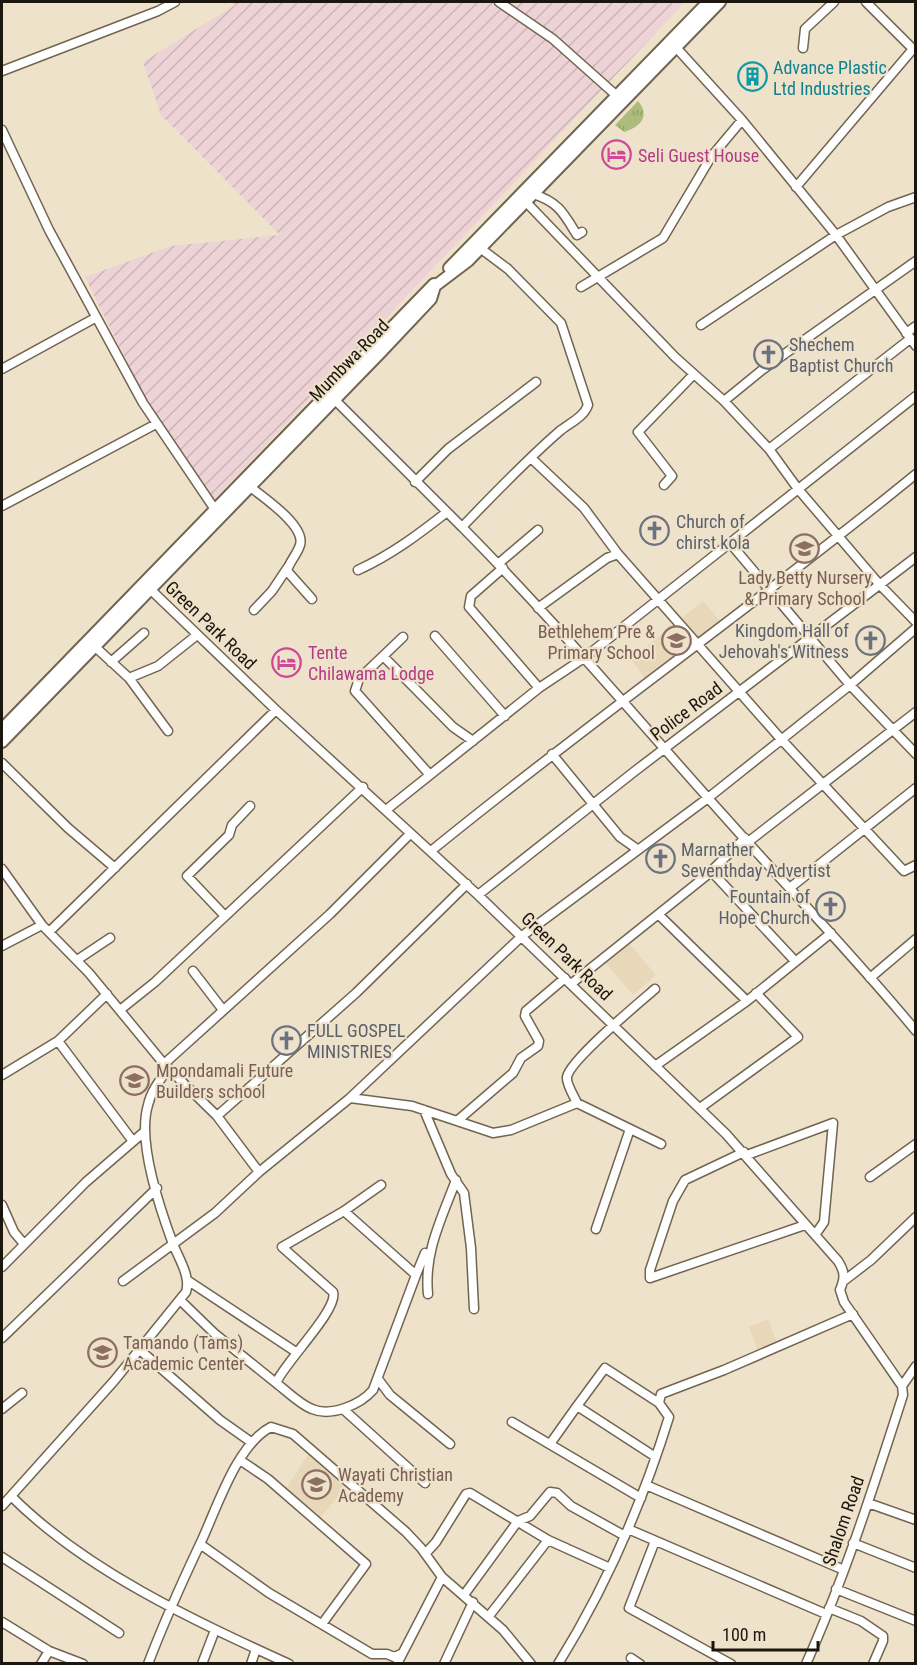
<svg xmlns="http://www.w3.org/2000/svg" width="917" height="1665" viewBox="0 0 917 1665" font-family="'Roboto Condensed',sans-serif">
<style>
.built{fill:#e8d7b9}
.industrial{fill:url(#industrial-furrows)}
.grass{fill:url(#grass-tufts)}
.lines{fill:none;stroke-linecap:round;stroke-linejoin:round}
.minor-casing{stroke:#716551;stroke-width:11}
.major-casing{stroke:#716551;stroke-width:14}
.minor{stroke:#fff;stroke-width:8}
.major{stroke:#fff;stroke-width:10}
.labels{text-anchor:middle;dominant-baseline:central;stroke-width:4.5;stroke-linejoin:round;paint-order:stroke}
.culture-label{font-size:18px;fill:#0d838f;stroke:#efe2cb;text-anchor:start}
.hotel-label{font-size:18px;fill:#b23c85;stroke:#efe2cb;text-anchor:start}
.worship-label{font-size:18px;fill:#5b616d;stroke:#efe2cb;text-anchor:start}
.street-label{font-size:18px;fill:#1b160e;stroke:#efe2cb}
.education-label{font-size:18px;fill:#785e54;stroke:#efe2cb;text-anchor:start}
</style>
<defs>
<pattern id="industrial-furrows" width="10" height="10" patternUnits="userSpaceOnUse" patternTransform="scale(1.5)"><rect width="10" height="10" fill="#edd2d6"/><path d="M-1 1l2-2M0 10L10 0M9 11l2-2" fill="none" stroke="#cbb4b6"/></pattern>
<pattern id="grass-tufts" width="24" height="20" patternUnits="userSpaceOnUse" patternTransform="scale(1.5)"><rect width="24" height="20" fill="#adbc7b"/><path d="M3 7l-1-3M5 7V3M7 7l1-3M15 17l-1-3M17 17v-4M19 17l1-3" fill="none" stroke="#94a169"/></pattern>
</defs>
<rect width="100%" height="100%" fill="#efe2cb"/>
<!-- built -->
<path class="built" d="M703,601l18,21 -75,58 -15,-21z
M628,942l28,33 -23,20 -28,-33z
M768,1319l9,24 -19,8 -9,-24z
M309,1453l38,33 -28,33 -33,-30z"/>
<!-- industrial -->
<path class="industrial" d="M232,2h453l-473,500 -70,-110 -57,-115 86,-31 109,-11 -119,-120 -18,-53 92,-57z"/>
<!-- grass -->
<path class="grass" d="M638,101c13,15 2,26 -14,31l-9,-7z"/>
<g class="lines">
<defs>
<path id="minor" d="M499,2l54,37 64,57
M672,43l70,77 94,115 80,111
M803,48l2,-19 29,-27
M2,71l156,-60 17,-9
M2,130l47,100 94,173 75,111
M796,187l117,-138 -47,-47
M533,194c26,8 31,20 44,41l5,-3
M526,202l149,155 49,44 45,48 29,40 82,96 36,37
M480,248l28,21 53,54 27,82c-4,12 -18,18 -27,25 -35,30 -67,64 -99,97 92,93 176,193 263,290 64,72 130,140 191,214
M581,287l82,-49 48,-81 31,-37
M701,325l135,-90 52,-28 28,-10
M906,333l10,-7
M2,369l93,-51
M916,396l-186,147 120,142 66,69
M334,399l128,128
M724,401l38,-31 154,-109
M769,449l141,-110
M531,458l53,50 34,46
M415,482l33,-33 88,-67
M664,485l8,-9 -34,-44 56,-58
M249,486c14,11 57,40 51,59 -3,10 -11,17 -13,26l25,28
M2,506l154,-82
M498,564l40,-34
M503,568l-32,28 -2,11 70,81
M358,570c33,-15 61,-36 89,-58
M150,589l126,121 202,185 248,239 112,127c7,11 7,17 2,29l4,12 58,84
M538,608l69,-50 11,-4 162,184 122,131 2,2 12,-6
M254,610l18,-19 16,-24
M435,636l70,80
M403,637l-44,42 -4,12 75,84
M91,643l38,35 39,53
M383,656l70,71 20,14
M111,662l33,-29
M129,678l29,-12 39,-31
M552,754l68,83 17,12
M2,763l66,65 47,40
M386,810l153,-122 45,-30 146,-115
M748,842l168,-130
M431,851c158,-129 326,-247 485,-377
M2,869l40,56 47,48 75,91
M711,871l84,90
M791,887l125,-99
M478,895l157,-124 281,-214
M224,915l-37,-39 42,-41 3,-10 18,-19
M659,915l88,86
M49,932l227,-222
M2,946l40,-21
M77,960l33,-22
M193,971l30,39
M870,978l46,-39
M571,984l135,-108 39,-38
M120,1010l35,-28 208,-195
M58,1041l74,99
M655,1066l92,-65 84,-68
M2,1075l56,-34 49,-47
M350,1098l62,8 81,27 18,-3 66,-27 84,41
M577,1103c-3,-7 -11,-19 -10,-26 3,-17 73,-75 88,-88
M700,1108l98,-71 -42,-44
M424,1110l27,64 13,19 7,55 3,61
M217,1116l139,-123 111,-109
M457,1121l56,-48 8,-15 17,-12 1,-5 -14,-25 1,-5 39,-33
M744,1152l-59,28 -12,21 -23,69v8l155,-53
M747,1155l86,-32 -9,99 -9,13
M259,1172l-42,-56 -53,-52 166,-150 80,-80
M870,1177l46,-33
M2,1205l12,27 10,12
M344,1211l72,64 -43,115c-13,15 -42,27 -61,19 -13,-5 -25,-18 -36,-26 9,-21 63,-74 57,-91l-51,-45z
M344,1211l37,-26
M596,1229l34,-100
M2,1267l84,-85 58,-50
M416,1275l9,-22
M187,1280l109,72
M845,1280l26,-20 45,-43
M123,1281l92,-68 44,-41 91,-74 172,-162 186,-138 142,-113 66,-57
M428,1294c-4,-42 13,-74 28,-114
M181,1301l33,32 62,50
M2,1338l155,-150
M140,1350l80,70 31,22
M378,1379l12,16 60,49
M902,1386l14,-20
M577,1406l28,-38 54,35
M2,1409l20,-16
M343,1409l82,74
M512,1422l129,76
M550,1444l27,-38 77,50
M240,1460l28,19 98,85 -44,60
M646,1485l198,85
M11,1496c75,75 182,124 278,168
M868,1503l48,17
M2,1506l112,-125 72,-89c5,-15 -7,-33 -13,-48 -13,-35 -36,-103 -25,-139 3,-14 12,-25 20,-36
M628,1529l198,85
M655,1541l-26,67 102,56
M853,1543l63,25
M200,1544l69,49 103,61h15l7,3 7,-3
M426,1553l10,-11 30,-48 4,-1 78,47 62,28
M2,1557l117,76
M836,1589l80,32
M464,1595l54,-74 12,-5 20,-24 7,1 14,13 54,30
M829,1608l32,13 22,15v5l-10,23
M489,1616l59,-76
M2,1622l47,29 34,13
M631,1658l9,6
M41,1664l8,-13
M148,1664c16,-42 34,-82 53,-122 16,-34 36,-98 70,-115l22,7 113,98 15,16 21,29 61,53 28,34
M202,1664l13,-34
M251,1664l5,-15
M397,1664l45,-87
M444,1664l29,-62
M558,1664c48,-77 84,-160 111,-247l-10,-14 2,-9 63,-24 129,-56
M806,1664c39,-87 68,-179 97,-269l-1,-9"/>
<path id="major" d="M449,268l259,-266
M2,729l432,-445
M2,742l380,-391 49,-52 4,-13 33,-25 252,-259"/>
</defs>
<!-- minor casing -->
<use href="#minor" class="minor-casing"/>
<!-- major casing -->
<use href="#major" class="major-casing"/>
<!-- minor -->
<use href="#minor" class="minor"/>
<!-- major -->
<use href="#major" class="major"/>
</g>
<!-- icons -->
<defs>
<symbol id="building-ring" viewBox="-11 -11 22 22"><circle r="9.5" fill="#efe2cb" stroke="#0f9aa8" stroke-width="1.5"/><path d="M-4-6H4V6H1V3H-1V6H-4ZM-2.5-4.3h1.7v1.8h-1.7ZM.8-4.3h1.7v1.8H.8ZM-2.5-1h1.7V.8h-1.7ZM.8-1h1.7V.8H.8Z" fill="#0f9aa8"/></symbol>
<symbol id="hotel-ring" viewBox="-11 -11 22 22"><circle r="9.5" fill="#efe2cb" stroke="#d1479c" stroke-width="1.5"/><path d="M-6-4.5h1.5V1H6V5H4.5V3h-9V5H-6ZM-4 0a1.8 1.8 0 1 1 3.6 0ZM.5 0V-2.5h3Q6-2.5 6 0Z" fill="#d1479c"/></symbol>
<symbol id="church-ring" viewBox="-11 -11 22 22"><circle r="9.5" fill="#efe2cb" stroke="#6b7280" stroke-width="1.5"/><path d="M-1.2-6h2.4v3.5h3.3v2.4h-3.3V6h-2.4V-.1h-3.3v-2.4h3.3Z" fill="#6b7280"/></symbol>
<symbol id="school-ring" viewBox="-11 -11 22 22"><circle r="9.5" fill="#efe2cb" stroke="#8d6e63" stroke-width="1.5"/><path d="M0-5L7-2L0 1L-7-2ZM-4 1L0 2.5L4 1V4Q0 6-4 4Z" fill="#8d6e63"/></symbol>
</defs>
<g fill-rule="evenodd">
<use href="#building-ring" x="736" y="60" width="33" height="33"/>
<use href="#hotel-ring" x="600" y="138" width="33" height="33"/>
<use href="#church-ring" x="752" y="338" width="33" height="33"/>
<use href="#church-ring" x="638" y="514" width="33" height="33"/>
<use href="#school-ring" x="788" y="532" width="33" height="33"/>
<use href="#church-ring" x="854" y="624" width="33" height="33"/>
<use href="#school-ring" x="660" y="624" width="33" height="33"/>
<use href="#hotel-ring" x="270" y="646" width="33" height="33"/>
<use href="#church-ring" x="644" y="842" width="33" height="33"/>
<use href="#church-ring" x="814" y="890" width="33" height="33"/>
<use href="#church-ring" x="270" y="1024" width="33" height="33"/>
<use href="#school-ring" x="118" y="1064" width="33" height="33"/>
<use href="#school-ring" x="86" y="1336" width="33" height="33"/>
<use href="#school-ring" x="300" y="1468" width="33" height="33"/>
</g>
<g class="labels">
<!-- culture labels -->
<g class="culture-label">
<text x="773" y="67">Advance Plastic<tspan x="773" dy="21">Ltd Industries</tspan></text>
</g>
<!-- hotel labels -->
<g class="hotel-label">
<text x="638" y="155">Seli Guest House</text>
<text x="308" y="652">Tente<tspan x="308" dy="21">Chilawama Lodge</tspan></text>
</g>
<!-- worship labels -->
<g class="worship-label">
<text x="789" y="344">Shechem<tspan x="789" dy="21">Baptist Church</tspan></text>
<text x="676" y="521">Church of<tspan x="676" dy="21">chirst kola</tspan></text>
<text x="849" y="630" text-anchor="end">Kingdom Hall of<tspan x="849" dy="21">Jehovah's Witness</tspan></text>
<text x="681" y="849">Marnather<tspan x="681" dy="21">Seventhday Advertist</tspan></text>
<text x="810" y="896" text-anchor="end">Fountain of<tspan x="810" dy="21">Hope Church</tspan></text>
<text x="307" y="1030">FULL GOSPEL<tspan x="307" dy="21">MINISTRIES</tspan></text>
</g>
<!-- street labels -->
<g class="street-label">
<text transform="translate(349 360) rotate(-46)">Mumbwa Road</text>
<text transform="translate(211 625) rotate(44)">Green Park Road</text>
<text transform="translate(686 711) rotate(-37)">Police Road</text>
<text transform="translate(567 956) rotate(44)">Green Park Road</text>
<text transform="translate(843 1521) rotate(-71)">Shalom Road</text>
</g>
<!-- education labels -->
<g class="education-label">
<text x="805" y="577" text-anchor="middle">Lady Betty Nursery<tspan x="805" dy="21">&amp; Primary School</tspan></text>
<text x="655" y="631" text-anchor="end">Bethlehem Pre &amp;<tspan x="655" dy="21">Primary School</tspan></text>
<text x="156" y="1070">Mpondamali Future<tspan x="156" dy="21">Builders school</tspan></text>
<text x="123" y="1342">Tamando (Tams)<tspan x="123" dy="21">Academic Center</tspan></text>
<text x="338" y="1474">Wayati Christian<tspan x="338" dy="21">Academy</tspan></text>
</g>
</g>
<!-- border -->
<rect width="917" height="1665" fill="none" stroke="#1b160e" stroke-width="6"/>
<!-- scale -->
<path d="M713 1641v9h105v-9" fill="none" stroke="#1b160e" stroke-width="3"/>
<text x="722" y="1641" font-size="18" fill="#1b160e" stroke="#efe2cb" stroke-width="4.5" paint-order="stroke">100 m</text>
</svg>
